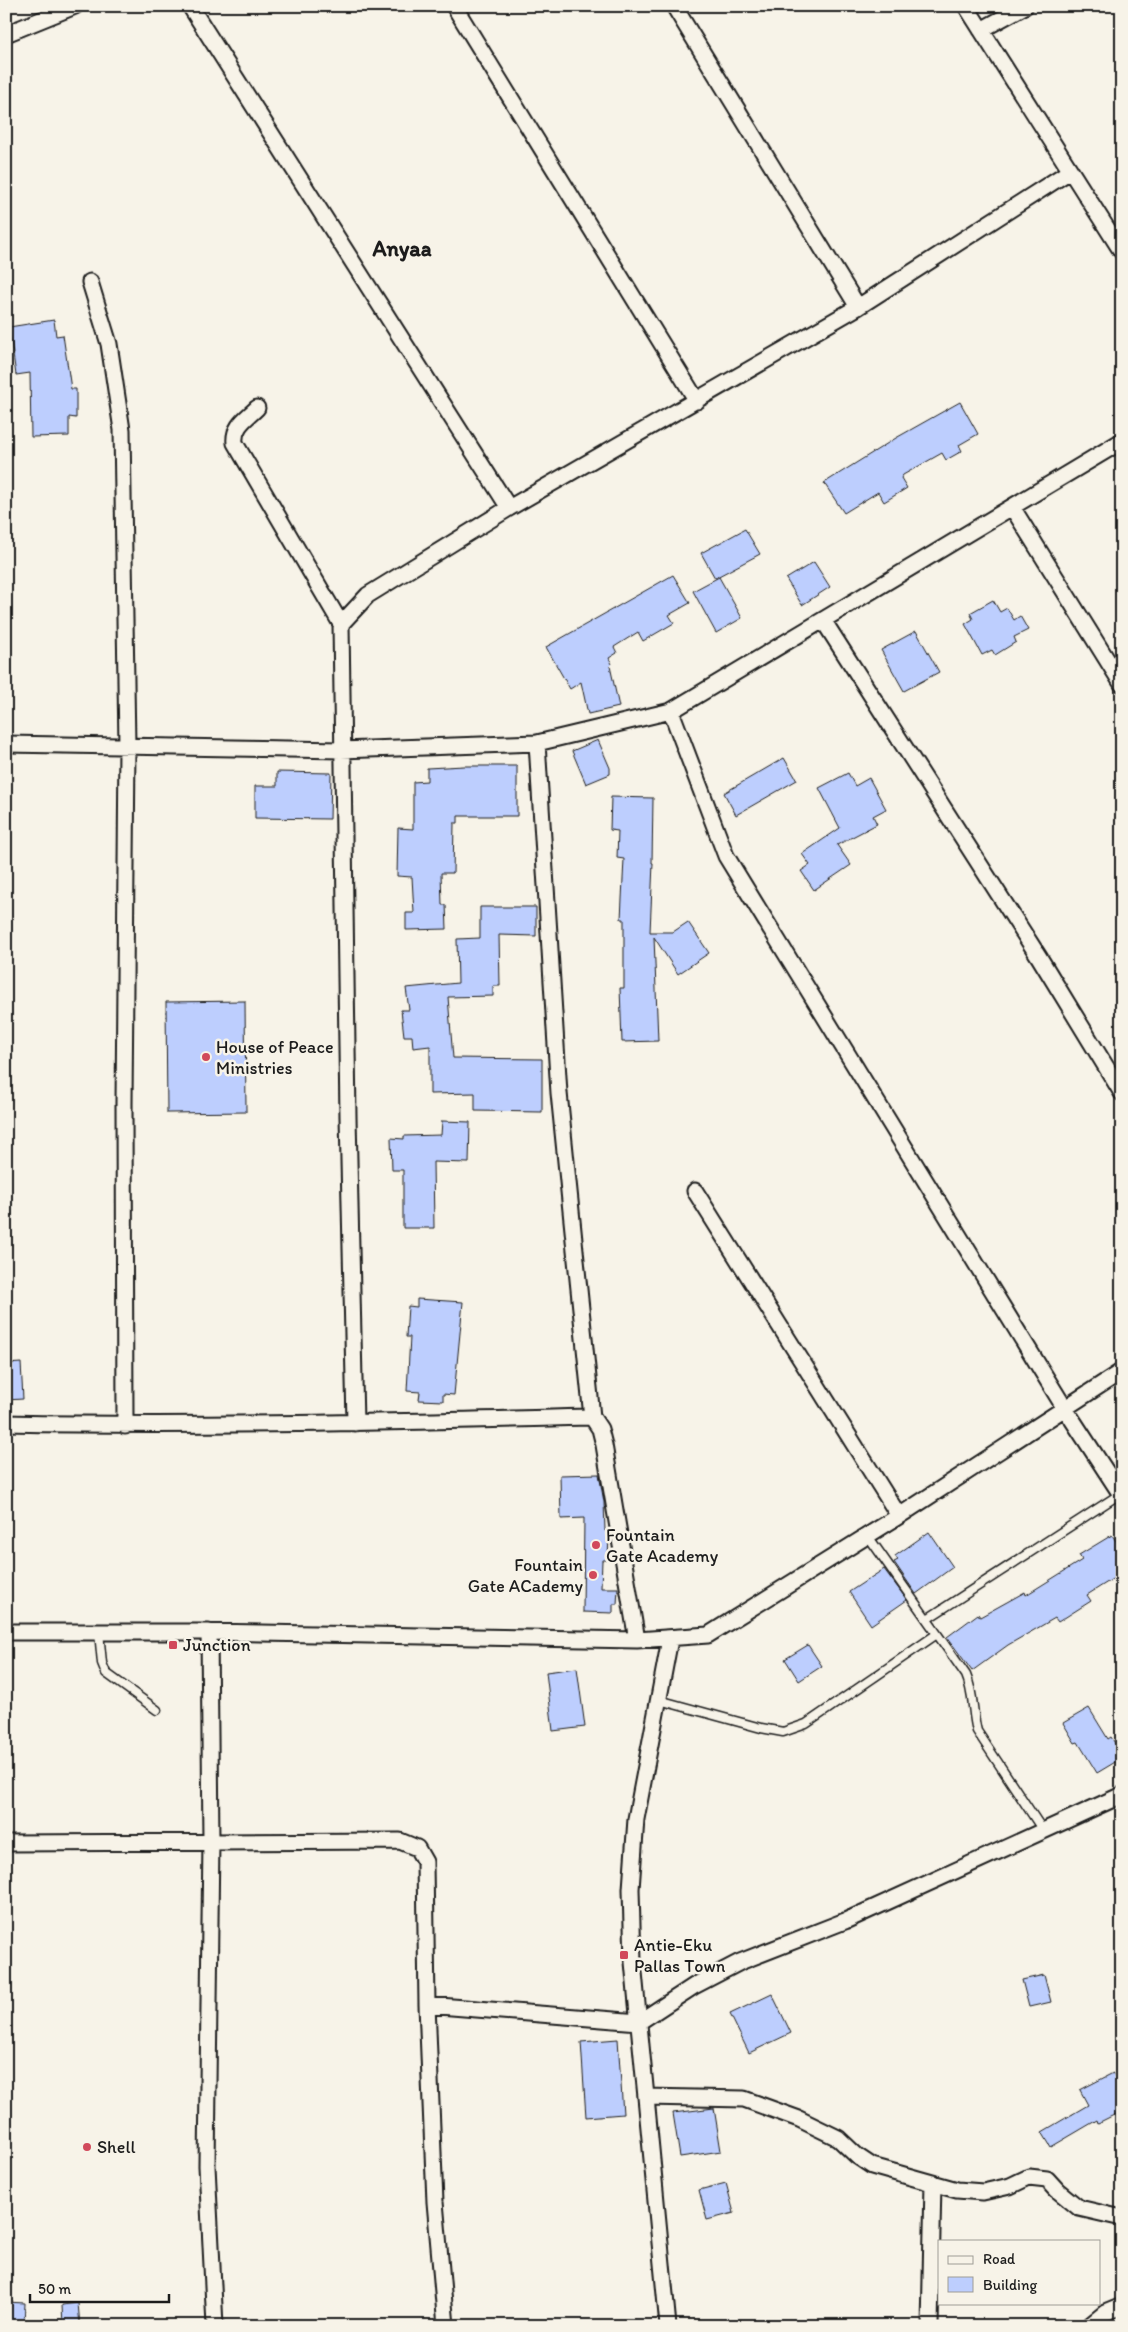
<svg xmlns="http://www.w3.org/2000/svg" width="1128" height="2332" viewBox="0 0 1128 2332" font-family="Itim,sans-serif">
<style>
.building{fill:#bdcefe;stroke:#1c1c1c}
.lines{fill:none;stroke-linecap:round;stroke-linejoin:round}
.service-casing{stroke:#1c1c1c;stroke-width:11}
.minor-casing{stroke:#1c1c1c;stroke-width:19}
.service{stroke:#f7f3e8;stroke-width:8}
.minor{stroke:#f7f3e8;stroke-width:15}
.poi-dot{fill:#d1495b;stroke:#f7f3e8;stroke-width:2}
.labels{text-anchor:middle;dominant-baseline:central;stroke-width:5;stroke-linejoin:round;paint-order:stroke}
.poi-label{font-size:18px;fill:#1c1c1c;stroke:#f7f3e8;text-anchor:start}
.district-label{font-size:22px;font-weight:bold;fill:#1c1c1c;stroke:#f7f3e8}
</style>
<rect width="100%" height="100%" fill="#f7f3e8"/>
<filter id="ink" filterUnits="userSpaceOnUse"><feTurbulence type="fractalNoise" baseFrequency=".02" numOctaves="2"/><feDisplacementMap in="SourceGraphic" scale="10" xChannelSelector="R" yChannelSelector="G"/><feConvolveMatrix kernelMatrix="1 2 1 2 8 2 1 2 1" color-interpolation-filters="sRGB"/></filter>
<g filter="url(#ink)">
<!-- building -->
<path class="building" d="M54,320l2,16 7,-1 8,54h5v29l-7,-1v19l-38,1 -1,-64 -14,2 -7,-48z
M960,402l18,32 -19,11 3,6 -16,9 -4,-7 -39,22 -2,3 6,10 -23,14 -6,-10 -34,21 -20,-30 72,-45z
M745,529l15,25 -45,24 -14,-25z
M814,562l16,25 -28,18 -16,-26z
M673,575l17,28 -21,12 5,8 -31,18 -5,-9 -24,15 3,6 -8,5 3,6 -2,2 9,41 -31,7 -7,-32 -11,7 -24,-42z
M719,577l23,41 -26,15 -23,-42z
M993,600l7,12 7,-4 7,12 6,-4 8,14 -14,7 2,5 -21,13 -3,-5 -10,5 -17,-31 8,-5 -3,-6z
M916,631l23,41 -35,19 -23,-41z
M598,740l12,28v6l-24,10 -14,-33z
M784,758l13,22 -61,35 -12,-22z
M464,766h53v50h-59v7h-4l-1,50h-12l1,32h4l1,24 -41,1v-17h8l-2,-36 -15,-1 1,-48 15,1v-47l14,-1v-13z
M277,772l54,1 -1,46 -75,-1v-32h22z
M848,773l7,13 14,-8 17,31 -13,7 4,8 -40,21 14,20 -37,25 -13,-19 9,-6 -8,-11 38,-26 -21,-40z
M611,797l42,1 -1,65h1l-3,69h23l15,-10 21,31 -31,21 -24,-37 4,104 -36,1 -2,-54h4v-69h-3l3,-60 -7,-1 1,-27 -8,-1z
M480,907h56v29l-37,-1 1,51h-7v10l-45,1 5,61 89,1v53l-67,-1v-18l-45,1v-48l-17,2 -1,-12h-8l-3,-26h8l-3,-22 52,-5 -1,-44 23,-1z
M245,1001l1,111 -79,1 -1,-111z
M442,1121l28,1 -1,41 -36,-1 1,66h-31v-58h-11l-1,-32 13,1v-3l37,-1z
M417,1299l46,3 -9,93 -11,-1v7l-24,-1 1,-8 -13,-1 3,-54h-4l2,-31 9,1z
M21,1363l2,36 -17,1v-36z
M599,1474l5,28 1,29 4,1v2l-1,26h-6l-1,28h17l-1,16h-4v9l-30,-1 1,-94 -23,1 -1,-44z
M929,1532l24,35 -37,27 -22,-32 4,-2 -3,-4z
M1112,1535l10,15v23l-35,22 4,6 -33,21 -3,-4 -47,27 -36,26 -25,-34 31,-23 2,3 45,-25 1,3 56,-35 -3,-5z
M884,1569l23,31 -36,25 -22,-33z
M808,1645l14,21 -23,15 -14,-22z
M577,1668l8,59 -32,4 -7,-59z
M1089,1708l19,31 3,-2 11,17v4l-25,15 -19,-31 -3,1 -12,-20z
M1044,1975l7,27 -22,5 -7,-27z
M772,1994l19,39 -42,20 -19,-39z
M618,2039l5,75 -37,3 -5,-75z
M1113,2073l9,16v22l-24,12 -1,-3 -46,27 -9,-15 46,-27 -8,-15z
M714,2108l7,43 -41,6 -7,-44z
M726,2183l8,30 -27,7 -8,-30z
M6,2302l19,1 -1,23h-18z
M78,2303l2,23h-17l-1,-21z"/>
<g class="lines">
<defs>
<path id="service" d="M868,1536l98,139c8,18 6,37 11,56l67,101
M927,1619l193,-125
M99,1632l3,31 4,10 51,37
M659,1700l102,28 22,4 23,-8 131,-90"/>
<path id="minor" d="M190,6l319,502
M454,6l243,395
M674,6l184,301
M966,6l156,246
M981,30l44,-24
M6,34l69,-28
M90,282l19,62 13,86 5,315 -3,359 1,322
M257,408c-11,11 -24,18 -22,35l106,181 7,493 7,306
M1012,507l110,177
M823,620l216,337 83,136
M341,624l27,-29 141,-87 349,-201 212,-136
M671,711l55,145 338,551 58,89
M537,743l22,350 33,324 8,12 4,16 33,195
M6,744l335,6 196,-7 134,-32 451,-270
M695,1191l204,325
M6,1423c195,4 390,-1 586,-6
M6,1632h203l428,8 71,-5 191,-119 223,-145
M209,1632l2,209 -4,325 8,160
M6,1843l394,-2 17,7 8,14 2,143 8,197 11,124
M427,2005l212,17 55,-36 46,-24 105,-41 277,-126
M646,2097l98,2 55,20 39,19 19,18 15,10 85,24 26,2 27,-6 19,-9 18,2 10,11 22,18 43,10
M668,2326l-35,-364 -2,-73 5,-70 34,-180
M930,2326l3,-143
M1089,2326l16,-13 17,-7"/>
</defs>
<!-- service casing -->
<use href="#service" class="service-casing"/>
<!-- minor casing -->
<use href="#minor" class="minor-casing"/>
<!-- service -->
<use href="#service" class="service"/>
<!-- minor -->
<use href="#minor" class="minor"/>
</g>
</g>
<!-- markers -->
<g class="poi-dot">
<circle cx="206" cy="1057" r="5"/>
<circle cx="596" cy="1545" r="5"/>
<circle cx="593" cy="1575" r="5"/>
<rect x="168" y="1640" width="10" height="10" rx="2.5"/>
<rect x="619" y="1950" width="10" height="10" rx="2.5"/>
<circle cx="87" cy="2147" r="5"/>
</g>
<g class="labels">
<!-- poi labels -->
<g class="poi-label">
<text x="216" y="1047">House of Peace<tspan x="216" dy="21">Ministries</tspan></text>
<text x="606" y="1535">Fountain<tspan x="606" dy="21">Gate Academy</tspan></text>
<text x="583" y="1565" text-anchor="end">Fountain<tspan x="583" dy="21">Gate ACademy</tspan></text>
<text x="183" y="1645">Junction</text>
<text x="634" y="1945">Antie-Eku<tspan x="634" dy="21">Pallas Town</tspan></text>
<text x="97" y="2147">Shell</text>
</g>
<!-- district labels -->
<g class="district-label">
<text x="402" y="248">Anyaa</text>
</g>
</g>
<!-- margin -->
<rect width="1128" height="2332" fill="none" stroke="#f7f3e8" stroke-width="25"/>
<rect x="12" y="12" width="1103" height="2307" fill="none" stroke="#1c1c1c" stroke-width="2" filter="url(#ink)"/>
<!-- legend -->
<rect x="938" y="2240" width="162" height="65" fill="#f7f3e8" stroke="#9f9d96"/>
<rect x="948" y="2256" width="25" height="8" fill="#f7f3e8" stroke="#9f9d96"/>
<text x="983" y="2264" font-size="15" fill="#1c1c1c">Road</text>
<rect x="948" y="2277" width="25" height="15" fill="#bdcefe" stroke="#9f9d96"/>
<text x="983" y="2290" font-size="15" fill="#1c1c1c">Building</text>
<!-- scale -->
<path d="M30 2294v8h139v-8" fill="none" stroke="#1c1c1c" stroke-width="2.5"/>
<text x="38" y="2294" font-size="15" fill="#1c1c1c" stroke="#f7f3e8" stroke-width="4" paint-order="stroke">50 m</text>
</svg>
